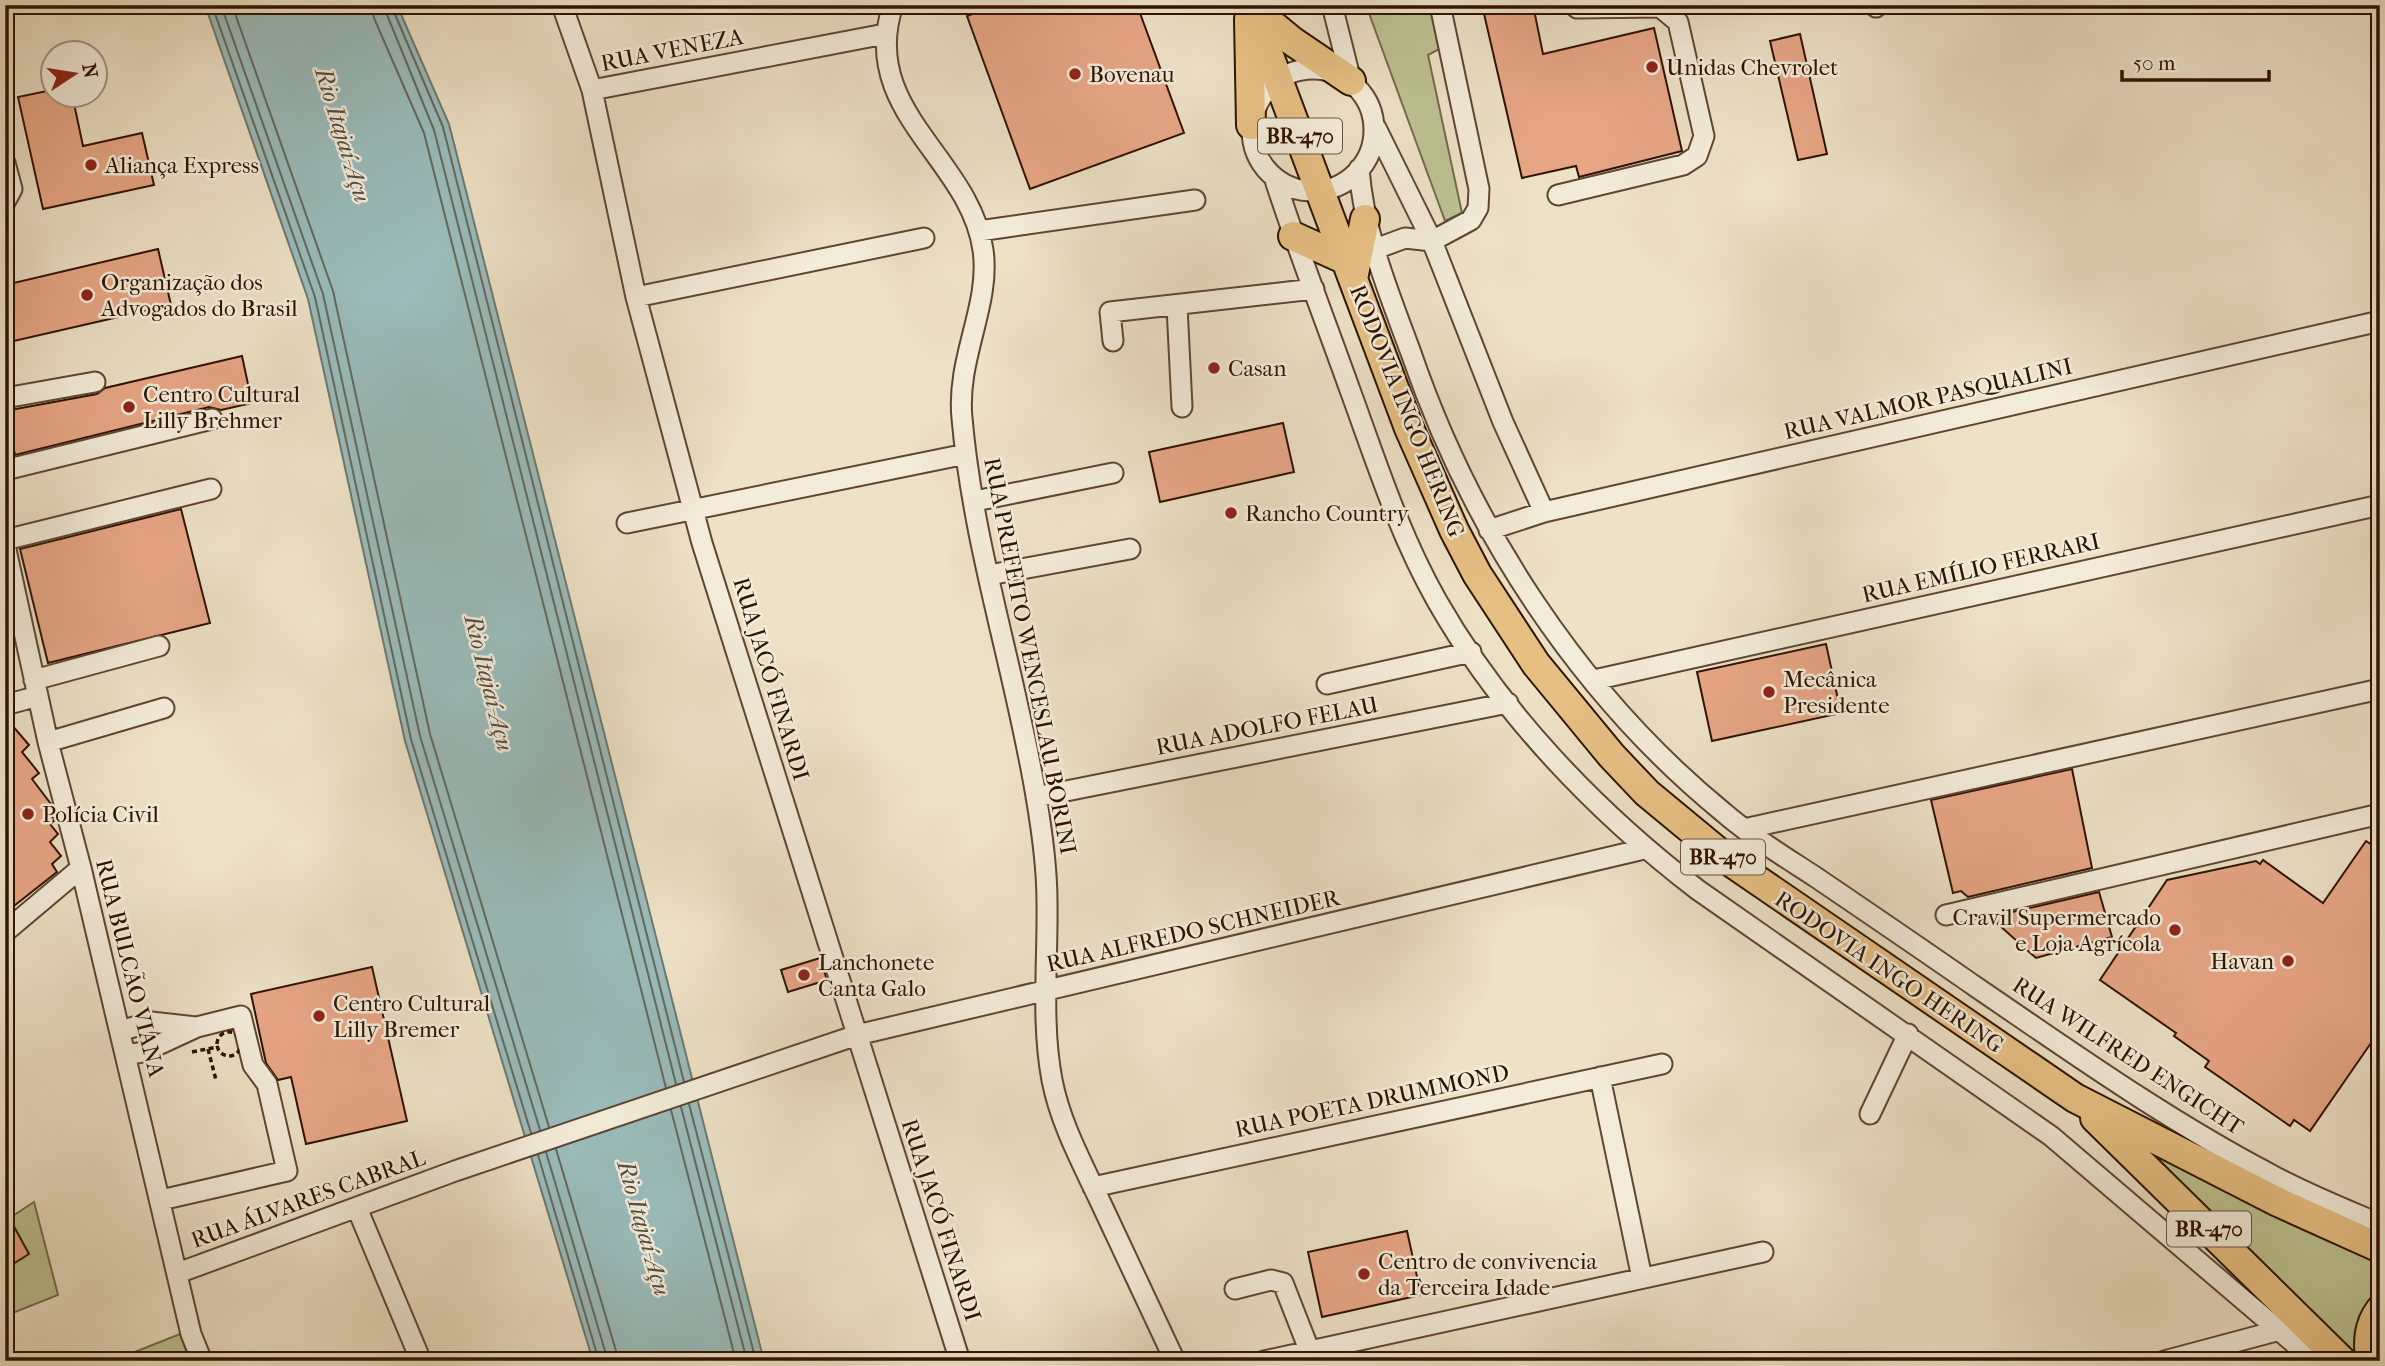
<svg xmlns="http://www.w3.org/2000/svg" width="2385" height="1366" viewBox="0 0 2385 1366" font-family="'IM FELL French Canon',serif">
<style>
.green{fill:#bcc292;stroke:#766a4a;stroke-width:2}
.water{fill:#9abcbb;stroke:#6f7871;stroke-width:2}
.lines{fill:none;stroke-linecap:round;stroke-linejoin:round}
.shore{stroke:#64685e;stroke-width:2}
.building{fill:#e7a686;stroke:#2f1301;stroke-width:2}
.minor-casing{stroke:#5e4632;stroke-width:23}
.highway-casing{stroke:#2f1301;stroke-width:32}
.path{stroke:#2f1301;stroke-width:3.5;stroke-dasharray:5 3.5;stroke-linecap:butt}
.minor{stroke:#f3ecda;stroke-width:19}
.highway{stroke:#e6c083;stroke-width:28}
.poi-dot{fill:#8f2418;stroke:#f3ecda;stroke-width:2.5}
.labels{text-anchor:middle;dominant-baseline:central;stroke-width:5;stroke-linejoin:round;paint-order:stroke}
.shield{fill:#f3ecda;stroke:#6a5442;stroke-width:2}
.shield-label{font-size:21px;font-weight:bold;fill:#2f1301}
.street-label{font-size:23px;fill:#2f1301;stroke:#f3ecda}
.poi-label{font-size:23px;fill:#2f1301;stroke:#f3ecda;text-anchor:start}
.water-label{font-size:24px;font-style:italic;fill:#544e42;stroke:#f3ecda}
</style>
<rect width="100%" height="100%" fill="#ede1c6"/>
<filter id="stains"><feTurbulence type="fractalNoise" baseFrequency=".00286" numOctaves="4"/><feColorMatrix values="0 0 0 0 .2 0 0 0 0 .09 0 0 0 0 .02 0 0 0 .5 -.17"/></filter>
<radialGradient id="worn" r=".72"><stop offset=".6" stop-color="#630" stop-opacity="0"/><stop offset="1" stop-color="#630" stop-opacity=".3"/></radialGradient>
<!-- green -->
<path class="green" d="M1366,5h68l9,42 -15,8 34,158 -17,8z
M2129,1138l251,123v33l-12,11 -10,56z
M34,1202l24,93 -53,21v-95z
M180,1334l10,27h-78z"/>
<!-- water -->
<path class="water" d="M205,5h192l52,119 315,1237h-171l-188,-620 -97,-442z"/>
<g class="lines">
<!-- shore -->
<path class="shore" d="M212,5l103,292 96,442 120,394
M221,5l102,289 97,442 120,394
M232,5l101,286 97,443 119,393
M372,5l2,13 50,115 242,955
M383,5l51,125 242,954
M391,5l52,122 241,955
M689,1104l67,257
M681,1107l66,254
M671,1110l65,251
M556,1149l63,212
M546,1152l62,209
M538,1155l61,206"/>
</g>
<!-- building -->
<path class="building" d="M996,5h141l47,128 -154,56 -63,-173z
M1482,5h51l10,49 111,-26 28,123 -103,26 -3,-11 -54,12z
M1800,34l27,120 -29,6 -28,-119z
M52,90v4h20l11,52 59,-13 12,52 -111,24 -25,-112z
M158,249l13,56 -166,38v-58z
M242,356l10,47 -31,7 -12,-3 -194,48 -10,-44 92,-17 8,-6z
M1283,423l11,49 -134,30 -11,-50z
M181,509l29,114 -162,40 -28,-114z
M1826,644l15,69 -129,28 -15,-69z
M5,717l24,28 -7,7 17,21 -7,6 19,25 -5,4 9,12 -5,4 8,10 -8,8 11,14 -9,8 5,8 -52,41z
M2072,769l20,99 -124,29 -7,-6 -8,2 -22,-93z
M2366,841l14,9v180l-70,101 -16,-11 -4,6 -85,-59 4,-6 -35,-25 2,-3 -76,-53 67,-100 89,-19 4,3 3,-4 60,43z
M2099,892l13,45 -76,21 -46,-41z
M820,958l7,22 -39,12 -7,-22z
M372,967l35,154 -101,23 -15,-67 -13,3 -12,-17 -15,-69z
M5,1210l24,44 -24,15z
M1407,1231l14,64 -99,22 -14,-65z"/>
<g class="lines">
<defs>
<path id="minor" d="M562,5l30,85 44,207 66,246 258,818
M893,5c-35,106 77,153 90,245 8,55 -27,108 -21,168 11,128 53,252 74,378 6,35 11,71 11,106 1,59 -6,120 5,178 8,42 29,81 47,119 25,54 51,108 76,162
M1332,5l19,76
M1876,5v2
M1252 130a61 61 0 1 1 122 0a61 61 0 1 1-122 0Z
M592,90l293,-56
M1376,128l56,113 71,181 41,90
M5,163l7,26 -7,13
M1359,169c5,65 30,124 52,184 60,175 168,341 312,459 29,25 62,45 94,66 53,36 106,72 159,109 94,64 191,133 292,186 36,20 74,35 112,51
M1275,180c23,71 50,140 75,210 26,71 49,144 87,211 64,112 159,211 261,289l353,246 264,225
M1558,195l125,-30 14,-9 7,-20 -26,-114 -18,-15 -83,1 -3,-3
M979,231l216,-31
M1362,254l43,-16 27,3 39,-21 7,-12 1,-19 -39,-184
M636,297l288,-59
M1177,306l5,101
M1113,341l-3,-29 204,-23
M5,398l90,-16
M5,470l207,-51
M975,501l138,-28
M627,523l339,-69
M1489,530l55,-18 836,-191
M5,540l206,-51
M5,545l43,197 33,126 110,466 11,27
M989,575l141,-26
M34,680l125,-34
M1594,680l786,-175
M1327,684l144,-32
M5,705l33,-9
M48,742l116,-34
M1036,797l472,-94
M1744,829l636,-140
M1946,915l434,-101
M5,932l76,-64
M120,1031l31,-9 45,5
M126,1055l17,-3 54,-25 44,-11 12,49 14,19 20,87 -126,29
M1600,1077l42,201
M1870,1114l38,-80
M1093,1187l569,-123
M357,1208l64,153
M178,1273l277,-102 402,-136 787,-186
M1235,1289l36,-9 12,3 27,69
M1264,1361l499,-109
M2164,1361l116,-31"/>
<path id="highway" d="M1250,5l159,423 45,102 23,44 59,90 75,91 36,38 81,67 347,238 203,104 102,46
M1252,8l40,33 59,40
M1249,19l2,106
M1293,236l53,24
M1353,279l12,-60
M2095,1118l247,243
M2370,1361c-2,-19 -2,-35 10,-51"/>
</defs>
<!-- minor casing -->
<use href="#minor" class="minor-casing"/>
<!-- highway casing -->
<use href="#highway" class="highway-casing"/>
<!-- path -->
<path class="path" d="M217 1044a12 12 0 1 1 24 0a12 12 0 1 1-24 0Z
M208,1049l8,31
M192,1052l25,-5"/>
<!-- minor -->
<use href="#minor" class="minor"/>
<!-- highway -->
<use href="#highway" class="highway"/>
</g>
<!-- markers -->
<g class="poi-dot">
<circle cx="1652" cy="67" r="7"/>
<circle cx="1075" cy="74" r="7"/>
<circle cx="91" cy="165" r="7"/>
<circle cx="87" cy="295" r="7"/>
<circle cx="1214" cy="368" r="7"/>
<circle cx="129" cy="407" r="7"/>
<circle cx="1231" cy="513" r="7"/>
<circle cx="1769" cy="692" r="7"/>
<circle cx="28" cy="814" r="7"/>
<circle cx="2175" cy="930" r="7"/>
<circle cx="2288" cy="961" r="7"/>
<circle cx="804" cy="975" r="7"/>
<circle cx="319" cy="1016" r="7"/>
<circle cx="1364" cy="1274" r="7"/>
</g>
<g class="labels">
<!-- shield labels -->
<g class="shield">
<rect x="1258" y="118.5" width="84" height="35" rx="5"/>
<rect x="1681" y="839.5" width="84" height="35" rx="5"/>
<rect x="2167" y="1211.5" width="84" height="35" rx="5"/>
</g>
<g class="shield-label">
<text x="1300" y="136">BR-470</text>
<text x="1723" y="857">BR-470</text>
<text x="2209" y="1229">BR-470</text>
</g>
<!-- street labels -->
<g class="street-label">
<text transform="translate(672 50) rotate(-11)">RUA VENEZA</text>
<text transform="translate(1928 399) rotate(-13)">RUA VALMOR PASQUALINI</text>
<text transform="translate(1407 411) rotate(68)">RODOVIA INGO HERING</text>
<text transform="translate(1981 568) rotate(-13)">RUA EMÍLIO FERRARI</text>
<text transform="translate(1030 656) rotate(79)">RUA PREFEITO WENCESLAU BORINI</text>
<text transform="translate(771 679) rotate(73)">RUA JACÓ FINARDI</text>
<text transform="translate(1267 726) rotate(-11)">RUA ADOLFO FELAU</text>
<text transform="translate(1193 931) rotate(-13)">RUA ALFREDO SCHNEIDER</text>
<text transform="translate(130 968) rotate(76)">RUA BULCÃO VIANA</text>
<text transform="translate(1889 972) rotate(34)">RODOVIA INGO HERING</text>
<text transform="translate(2128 1056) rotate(33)">RUA WILFRED ENGICHT</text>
<text transform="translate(1372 1101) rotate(-12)">RUA POETA DRUMMOND</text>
<text transform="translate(308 1199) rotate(-20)">RUA ÁLVARES CABRAL</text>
<text transform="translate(941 1220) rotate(72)">RUA JACÓ FINARDI</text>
</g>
<!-- poi labels -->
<g class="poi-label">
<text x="1666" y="67">Unidas Chevrolet</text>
<text x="1089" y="74">Bovenau</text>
<text x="105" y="165">Aliança Express</text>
<text x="101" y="282">Organização dos<tspan x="101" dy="26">Advogados do Brasil</tspan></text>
<text x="1228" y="368">Casan</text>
<text x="143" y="394">Centro Cultural<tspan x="143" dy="26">Lilly Brehmer</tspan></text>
<text x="1245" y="513">Rancho Country</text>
<text x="1783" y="679">Mecânica<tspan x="1783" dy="26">Presidente</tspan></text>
<text x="42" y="814">Polícia Civil</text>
<text x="2161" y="917" text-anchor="end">Cravil Supermercado<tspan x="2161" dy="26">e Loja Agrícola</tspan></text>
<text x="2274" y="961" text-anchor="end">Havan</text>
<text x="818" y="962">Lanchonete<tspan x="818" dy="26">Canta Galo</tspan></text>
<text x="333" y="1003">Centro Cultural<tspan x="333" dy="26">Lilly Bremer</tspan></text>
<text x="1378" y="1261">Centro de convivencia<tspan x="1378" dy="26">da Terceira Idade</tspan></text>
</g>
<!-- water labels -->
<g class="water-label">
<text transform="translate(343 135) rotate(73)">Rio Itajaí-Açu</text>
<text transform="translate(489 683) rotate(76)">Rio Itajaí-Açu</text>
<text transform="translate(644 1228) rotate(74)">Rio Itajaí-Açu</text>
</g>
</g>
<!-- margin -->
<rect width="2385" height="1366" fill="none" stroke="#ede1c6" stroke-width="28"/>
<rect x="7" y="7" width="2371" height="1352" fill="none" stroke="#2f1301" stroke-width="3.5"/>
<rect x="14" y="14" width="2357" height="1338" fill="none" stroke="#2f1301" stroke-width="2"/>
<!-- north arrow -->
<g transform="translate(74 74) rotate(78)"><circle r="33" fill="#f3ecda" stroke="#a59583" stroke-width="2"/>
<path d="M0-5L12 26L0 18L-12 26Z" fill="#8f2418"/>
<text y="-10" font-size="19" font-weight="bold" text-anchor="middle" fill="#2f1301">N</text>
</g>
<!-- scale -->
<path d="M2122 70v10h147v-10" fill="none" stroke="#2f1301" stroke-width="3.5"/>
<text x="2133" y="70" font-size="21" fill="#2f1301" stroke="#f3ecda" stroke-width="5" paint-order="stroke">50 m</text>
<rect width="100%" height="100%" filter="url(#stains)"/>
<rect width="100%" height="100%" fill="url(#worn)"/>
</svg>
